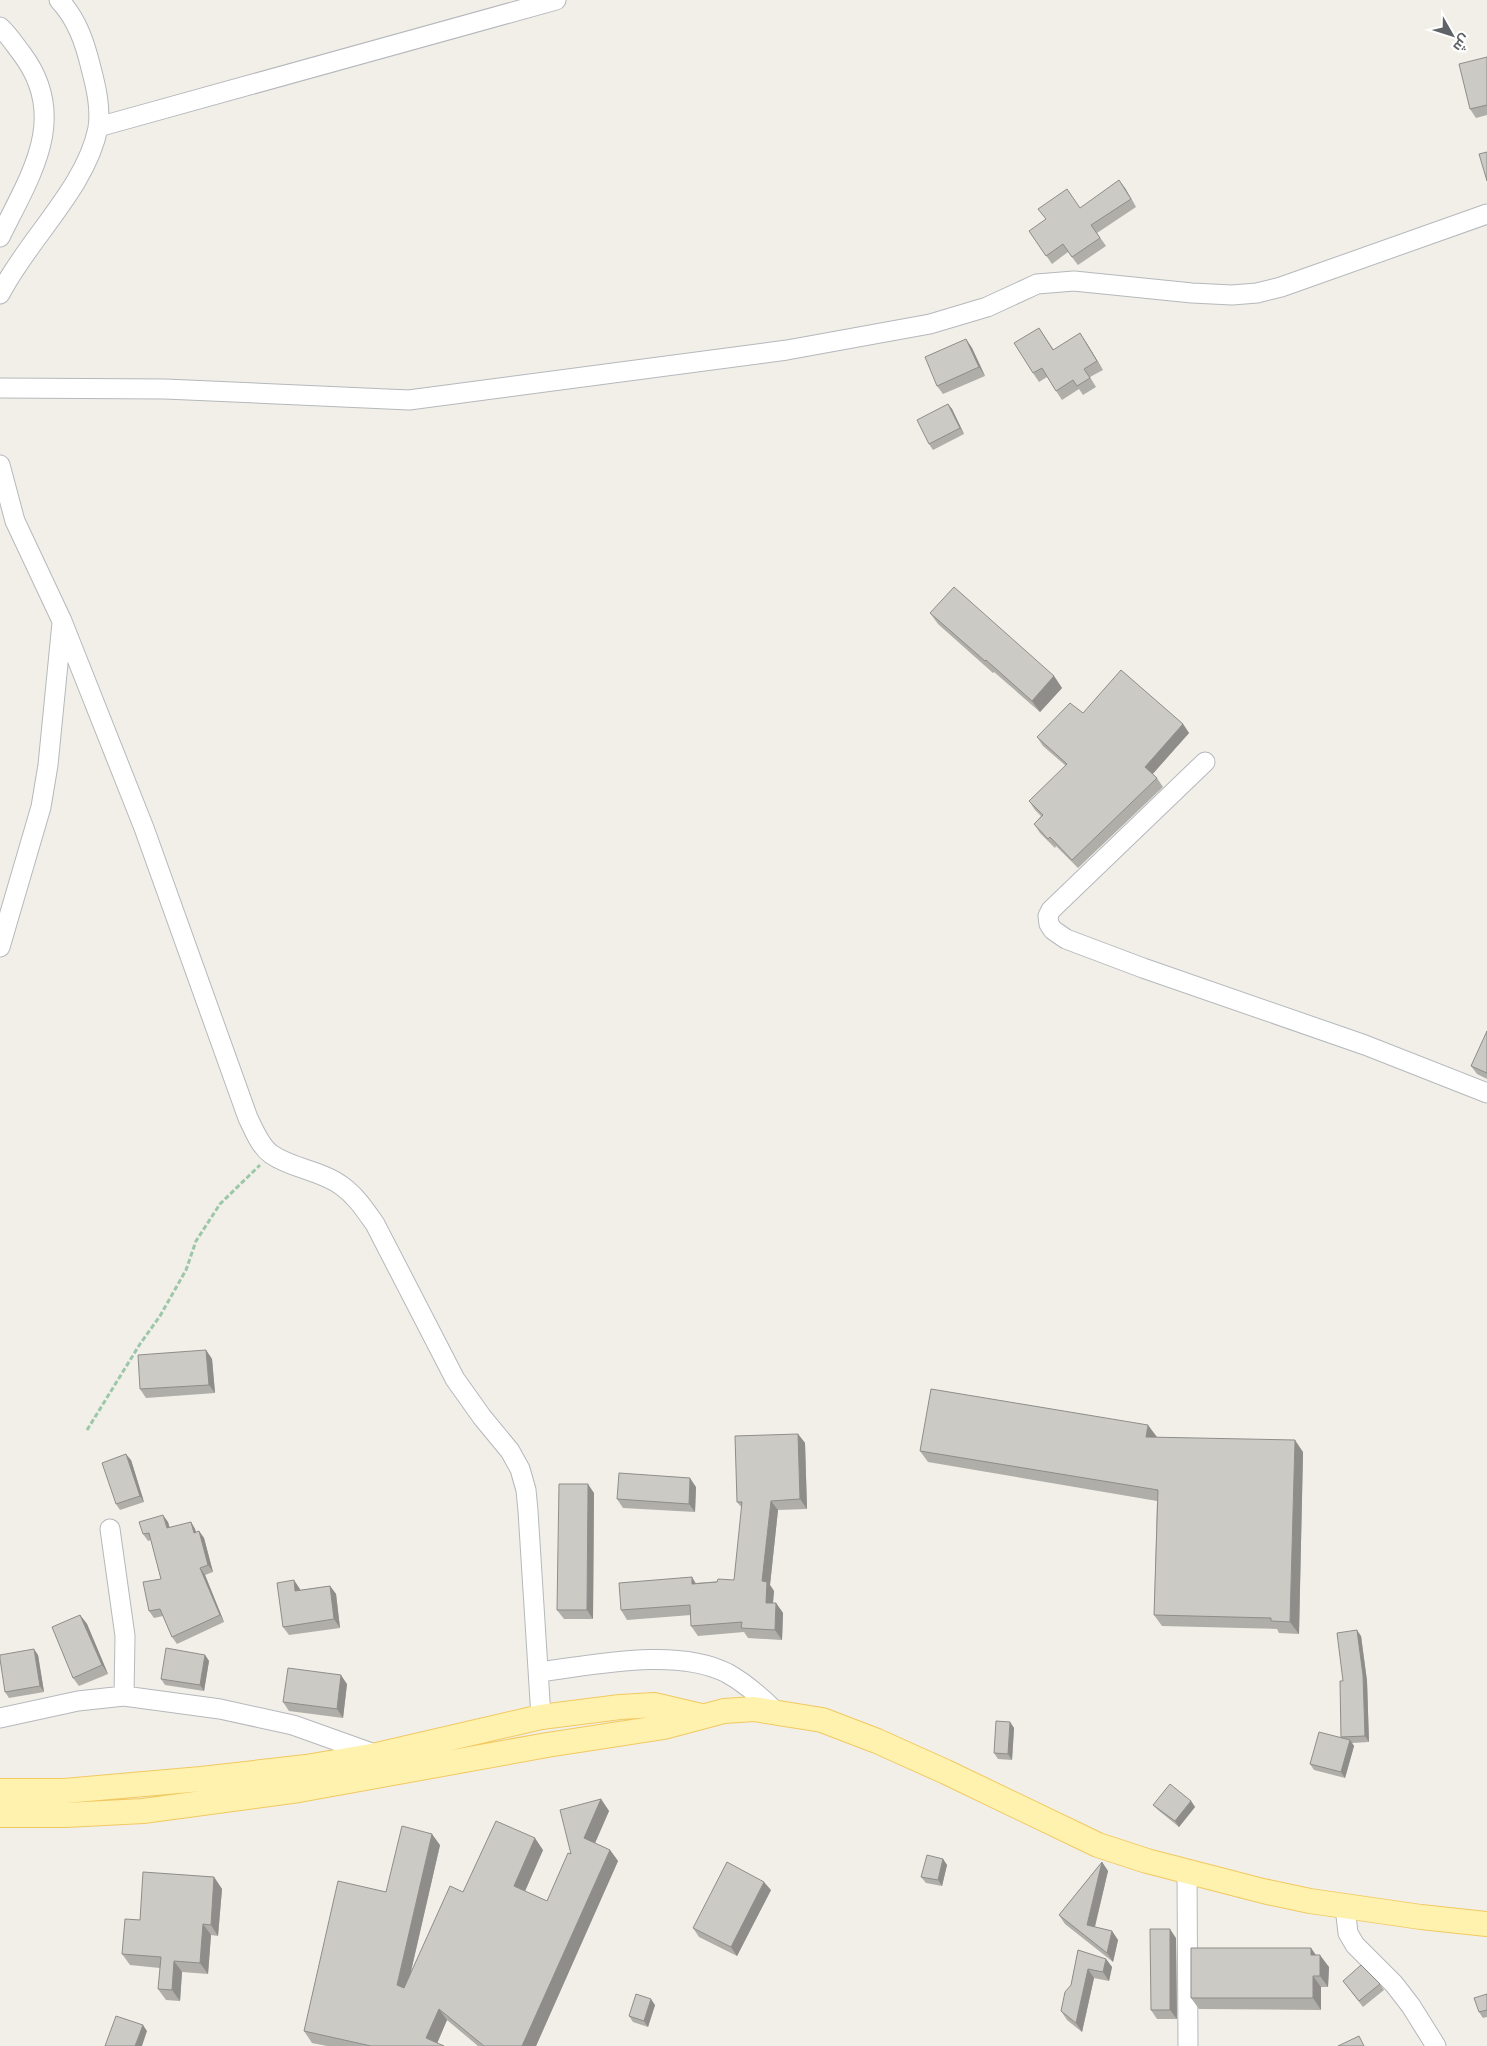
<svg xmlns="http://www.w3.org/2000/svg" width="1487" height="2046" viewBox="0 0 1487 2046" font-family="'Alegreya Sans',Cairo,sans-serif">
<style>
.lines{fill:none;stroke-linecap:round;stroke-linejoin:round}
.minor-casing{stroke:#b5b8bc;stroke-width:21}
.major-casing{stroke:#f2c960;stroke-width:26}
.path{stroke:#9cc7a9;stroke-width:3;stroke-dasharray:5 2.5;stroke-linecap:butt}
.minor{stroke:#fff;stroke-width:19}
.major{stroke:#fff2af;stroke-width:24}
.wall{fill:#afaea9}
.shaded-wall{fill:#8f8d8a}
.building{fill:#cccac5;stroke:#8f8d8a}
</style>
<rect width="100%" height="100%" fill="#f1efe8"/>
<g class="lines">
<defs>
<path id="minor" d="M0,27c9,8 15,18 22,27 48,64 8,122 -22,183
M98,127l458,-127
M0,294c28,-55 86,-106 98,-166 3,-20 -2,-41 -7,-60 -6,-25 -14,-49 -32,-68
M0,388l165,1 244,11 378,-50 143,-26 57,-17 50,-23 37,-3 118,12 40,2 25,-2 24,-6 206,-73
M0,465l15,56 47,100 82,207 104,290c6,12 12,28 23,36 21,15 50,16 71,32 14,10 23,24 33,38l80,155 27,38 28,34 10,18 6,21 2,21 13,206
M1205,762l-154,148 -3,6 1,8 4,6 13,9 77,29 222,77 122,48
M0,947l41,-140 7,-42 14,-142
M110,1529l15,107 -1,60
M539,1672c55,-7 137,-25 188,1 18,10 34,24 48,38
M0,1718l78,-17 46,-5 96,13 73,16 84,30
M1187,1872l1,174
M1345,1907l3,26 7,12 39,39 17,22 25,40"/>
<path id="major" d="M0,1791h64l137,-12 105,-12 71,-12 164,-38 79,-10 34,-2 47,11
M0,1815h66l77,-4 156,-21 248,-45 117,-18 60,-16 30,-2 68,11 55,21 69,31 152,73 49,16 116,30 47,10 111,16 66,7"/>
</defs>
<!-- minor casing -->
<use href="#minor" class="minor-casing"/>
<!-- major casing -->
<use href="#major" class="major-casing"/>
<!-- path -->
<path class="path" d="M87,1430l53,-86 20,-28 26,-46 10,-29 24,-37 40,-39"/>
<!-- minor -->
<use href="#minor" class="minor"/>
<!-- major -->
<use href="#major" class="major"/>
</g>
<!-- wall -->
<path class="wall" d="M1487,57v58l-11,3 -6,-9z
M1125,188l11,19 -39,26 9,13 -28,19 -10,-13 -16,12 -23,-33z
M1039,328l15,22 32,-8 17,28 -13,7 6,10 -13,8 -4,-6 -17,11 -15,-23 -8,5 -6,-9z
M966,339l6,9 13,28 -42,18 -6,-8z
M948,404l4,5 12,25 -31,16 -4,-6z
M930,613l124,63 8,12 -22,24 -46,-40 -1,1 -55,-49z
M1083,713l100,11 6,9 -37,41 5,4 6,9 -85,81 -22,-22 -1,2 -15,-15 -6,-9 7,-8 -6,-6 -6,-9 37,-35 -23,-20 -6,-9z
M1487,1031v48l-10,-5 -6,-8z
M206,1350l6,9 3,34 -69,5 -6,-9z
M798,1434l7,9 2,66 -29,1 -8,75 4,6 -1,12h3l7,10 -1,27 -34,-2 -4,-6 -46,4 -7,-10v-11l-64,5 -6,-10 75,-27 38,-3 8,-72 -5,-6z
M1157,1437l146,15 -4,182 -20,-1 -2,-4 -115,-3 -8,-11 3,-114 -229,-39 -8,-11z
M131,1460l13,42 -24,8 -4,-6z
M696,1487l-1,25 -72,-4 -6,-9z
M594,1493l-1,126h-29l-7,-9z
M168,1522l1,6 22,-6 4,7 1,3 3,-1 5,7 9,34 -8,3 19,47 -47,22 -5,-7 -9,-21 -9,2 -5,-7 12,-32 -10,-39 -3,1 -5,-7z
M330,1586l6,8 4,34 -51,7 -6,-8 17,-38v1z
M80,1615l7,9 21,50 -29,12 -6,-8z
M1361,1636l6,45 2,61 -17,1 2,3 -9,32 -31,-8 -4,-6 31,-26 2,-57z
M38,1655l6,37 -35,6 -4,-6z
M205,1655l4,6 -5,30 -39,-6 -4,-6z
M347,1684l-4,34 -54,-7 -6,-9z
M1010,1722l4,6 -2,32 -14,-1 -4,-6z
M601,1799l8,12 -14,32 15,7 8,11 -82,185h-58l-31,-26 -10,23 7,3h-117l-15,-3 -8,-12 82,-139 54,-47 -30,131 53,-84 80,-42 -18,41 22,10 24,-47z
M1191,1801l4,6 -16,20 -21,-17 -5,-5z
M943,1859l4,6 -5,21 -16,-3 -5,-6z
M1102,1862l6,9 -13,56 17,4 6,9 -5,22 -48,-38 -6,-9z
M214,1877l8,12 -4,47 -7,-1 -3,39 -26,-2 -2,29 -14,-1 -8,-11 2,-21 -30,-3 -8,-11 18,-34z
M771,1890l-34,66 -38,-19 -6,-9z
M1176,1938l1,81h-20l-6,-9z
M1311,1948l5,7 13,12 -1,20h-7v23l-122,-1 -8,-11z
M1078,1950l28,9 6,8 -3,14 -15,-3 -12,54 -15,-12 -6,-9 10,-26z
M1343,1981l37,3 4,6 -21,17z
M1487,1994v23l-4,1 -4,-6z
M655,2005l-7,22 -15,-5 -4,-6z"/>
<!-- shaded-wall -->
<path class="shaded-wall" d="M1119,180l6,8 11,19 -5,-8z
M1080,333l6,9 17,28 -6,-9z
M966,339l6,9 13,28 -6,-9z
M948,404l4,5 12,25 -4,-6z
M1054,676l8,12 -22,24 -8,-11z
M1183,724l6,9 -38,43 -6,-9z
M206,1350l6,9 3,34 -6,-8z
M1148,1425l9,12h-11z
M798,1434l7,9 2,66 -7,-10z
M1295,1440l8,12 -4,182 -9,-12z
M126,1454l5,6 13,42 -4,-6z
M690,1478l6,9 -1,25 -6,-8z
M588,1484l6,9 -1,126 -6,-9z
M771,1501l7,9 -8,75 4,6 -2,21 -6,-9 -4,-22z
M163,1515l5,7 4,13 -5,-7z
M191,1522l4,7 3,11 -4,-7z
M199,1531l5,7 9,34 -5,-7z
M200,1568l5,7 19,47 -4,-7z
M692,1577l6,10 -6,-3z
M294,1580l6,9 2,10 -7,-8z
M330,1586l6,8 4,34 -6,-9z
M776,1603l7,10 -1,27 -7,-10z
M80,1615l7,9 21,50 -6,-9z
M1357,1630l4,6 6,45 2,61 -4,-6z
M34,1649l4,6 6,37 -4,-6z
M205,1655l4,6 -5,30 -4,-6z
M341,1675l6,9 -4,34 -6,-9z
M1010,1722l4,6 -2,32 -4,-6z
M1350,1740l4,6 -9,32 -4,-6z
M601,1799l8,12 -17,39 -8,-12z
M1191,1801l4,6 -16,20 -4,-6z
M432,1834l8,11 -35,152 -8,-12z
M535,1838l8,12 -21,48 -8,-12z
M610,1850l8,11 -82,185h-14z
M943,1859l4,6 -5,21 -4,-6z
M1102,1862l6,9 -15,63 -6,-9z
M214,1877l8,12 -4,47 -7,-11z
M764,1882l7,8 -34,66 -6,-9z
M203,1924l8,11 -3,39 -8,-11z
M1170,1929l6,9 1,81 -7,-9z
M1112,1931l6,9 -5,22 -6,-9z
M1311,1948l8,12 -8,-5z
M1320,1955l9,12 -1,20 -8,-11z
M1106,1959l6,8 -3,14 -6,-9z
M174,1961l8,11 -2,29 -8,-11z
M1088,1969l6,9 -12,54 -6,-9z
M1313,1976l8,11v23l-8,-12z
M651,1999l4,6 -7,22 -4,-6z
M439,2009l8,11 -11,26 -10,-8z
M143,2025l4,6 -5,15h-7z"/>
<!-- building -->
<path class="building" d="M1487,57v48l-17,4 -11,-45z
M1487,152v29l-8,-27z
M1119,180l12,19 -40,26 9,13 -28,19 -9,-13 -17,12 -17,-25 17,-12 -8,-10 29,-20 13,19z
M1039,328l14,22 27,-17 17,28 -13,8 6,9 -13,8 -4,-6 -17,11 -14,-23 -9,5 -19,-30z
M966,339l13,28 -42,19 -12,-29z
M948,404l12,24 -31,16 -12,-24z
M954,587l100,89 -22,25 -46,-41 -1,1 -55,-48z
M1121,670l62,54 -38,43 12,11 -85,82 -22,-23 -2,2 -14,-15 9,-9 -14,-14 38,-37 -30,-27 33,-34 13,10z
M1487,1031v42l-16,-7z
M206,1350l3,35 -69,4 -2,-34z
M931,1389l217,36 -2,12 149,3 -5,182 -19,-1v-3l-117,-3 4,-125 -238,-39z
M798,1434l2,65 -29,2 -9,80 5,1 -1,21h10l-1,27 -34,-2 1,-6 -51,4 -1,-21 -69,5 -2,-27 73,-6v7l25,-2 1,-3 16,1 8,-78h-5l-2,-66z
M126,1454l14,42 -24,8 -14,-41z
M619,1473l71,5 -1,26 -72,-5z
M559,1484h29l-1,126h-30z
M163,1515l4,13 24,-6 3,11 5,-2 9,34 -8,3 20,47 -48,22 -12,-28 -11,2 -6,-29 18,-3 -12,-46 -6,1 -4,-12z
M294,1580l1,11 35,-5 4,33 -51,8 -6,-44z
M80,1615l22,50 -29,13 -21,-51z
M1357,1630l6,45 2,61 -24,1 -1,-56h3l-6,-48z
M166,1648l39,7 -5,30 -39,-6z
M34,1649l6,37 -35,6 -5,-33v-4z
M288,1668l53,7 -4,34 -54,-7z
M996,1721l14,1 -2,32 -14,-1z
M1319,1732l31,8 -9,32 -31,-8z
M1170,1784l21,17 -16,20 -22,-16z
M601,1799l-17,39 26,12 -88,196h-38l-45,-37 -13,29 18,8h-73l-67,-15 34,-150 48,11 16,-66 30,8 -35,151 7,3 46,-102 13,6 33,-71 39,17 -21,48 33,15 21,-48 3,1 -11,-44z
M927,1855l16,4 -5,21 -17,-3z
M727,1862l37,20 -33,65 -38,-19z
M1102,1862l-15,63 25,6 -5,22 -48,-38z
M143,1872l71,5 -3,48 -8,-1 -3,39 -26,-2 -2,29 -14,-1 3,-32 -39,-3 3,-35 15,1z
M1150,1929h20v81h-19z
M1191,1948h120v7h9v21h-7v22h-122z
M1078,1950l28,9 -3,13 -15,-3 -12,54 -15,-12 4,-19 6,-7z
M1361,1965l19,19 -21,17 -16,-20z
M636,1994l15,5 -7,22 -15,-5z
M1487,1994v16l-8,2 -5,-14z
M116,2016l27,9 -8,21h-30z
M1359,2036l5,10h-26z"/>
<!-- north arrow -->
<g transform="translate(1452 35) rotate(129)" stroke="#ffffff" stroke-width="4" paint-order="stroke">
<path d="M0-4L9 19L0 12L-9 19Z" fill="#5f6368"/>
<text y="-8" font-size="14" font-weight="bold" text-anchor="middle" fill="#5f6368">ش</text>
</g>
</svg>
